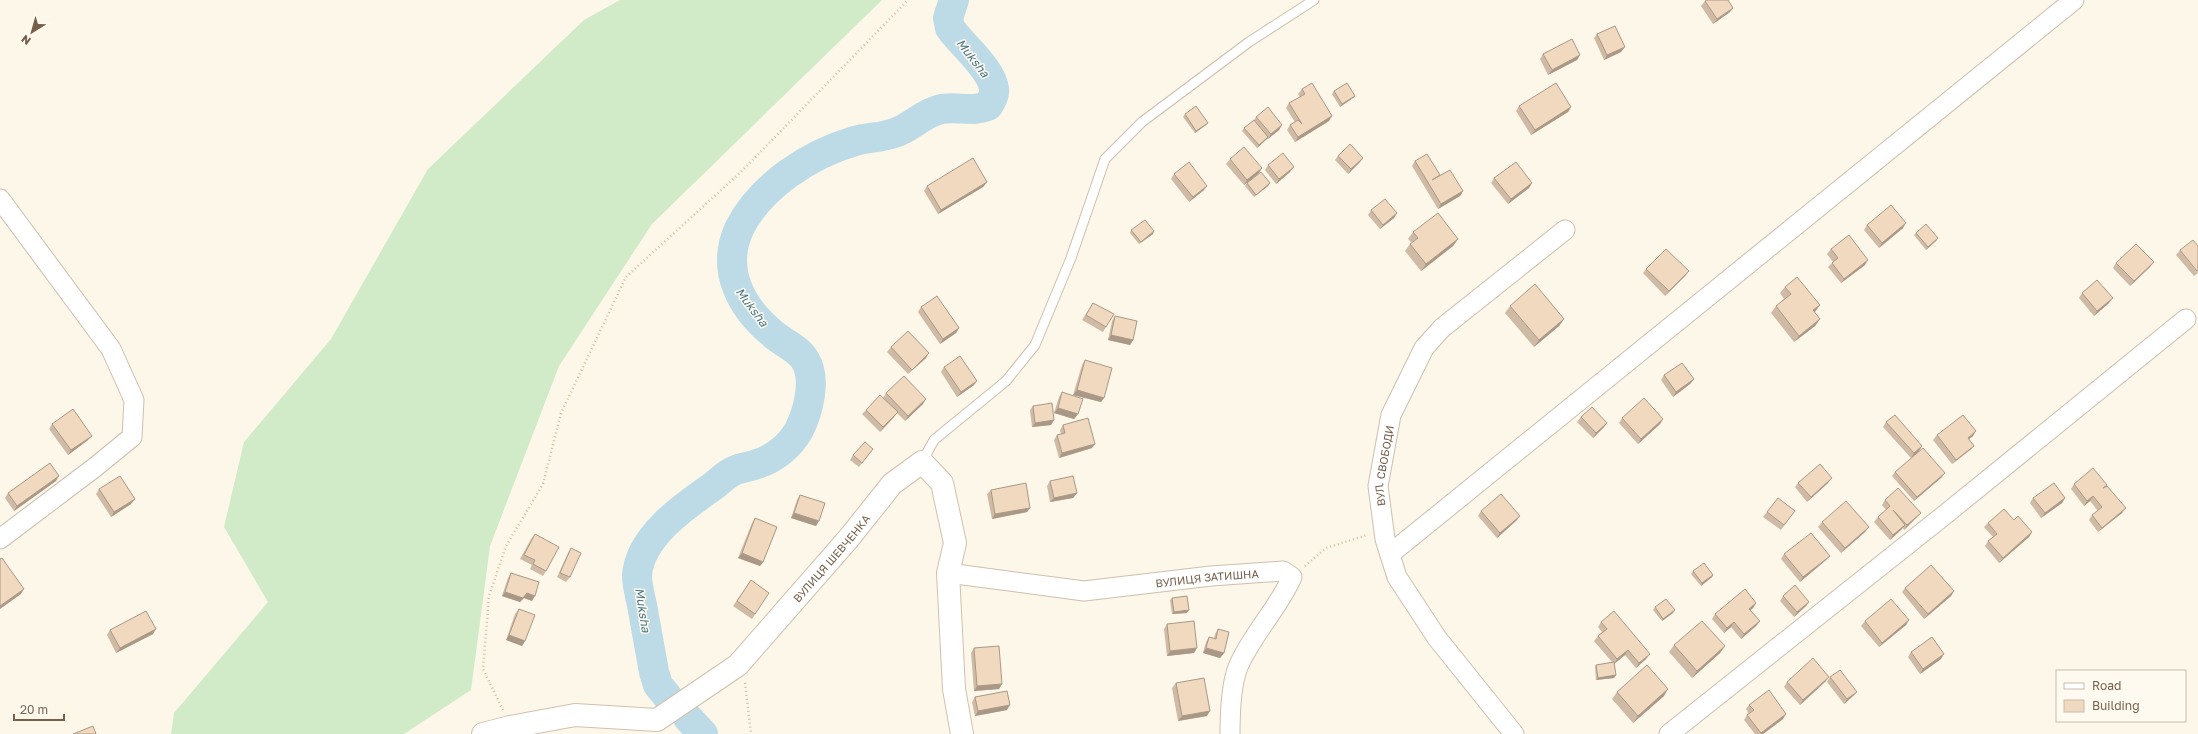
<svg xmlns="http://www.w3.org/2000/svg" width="2198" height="734" viewBox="0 0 2198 734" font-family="'Golos Text',sans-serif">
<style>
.grass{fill:#d1eac7}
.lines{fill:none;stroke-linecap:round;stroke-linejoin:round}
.river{stroke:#bddbe6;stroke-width:30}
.lane-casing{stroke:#cebfae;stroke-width:11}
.street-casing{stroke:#cebfae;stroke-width:21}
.secondary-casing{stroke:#d1c0ac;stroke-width:24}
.path{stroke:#d6bda3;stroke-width:2.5;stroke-dasharray:1 3;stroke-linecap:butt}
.lane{stroke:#fff;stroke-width:9}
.street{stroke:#fff;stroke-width:19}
.secondary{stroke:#fff;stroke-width:22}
.wall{fill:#cfbba5}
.shaded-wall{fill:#a99886}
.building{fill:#f1d9c0;stroke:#a99886}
.labels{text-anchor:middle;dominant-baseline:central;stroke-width:3;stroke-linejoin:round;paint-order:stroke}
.street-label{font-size:11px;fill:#76604c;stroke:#fffaef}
.water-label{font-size:12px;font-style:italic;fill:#467689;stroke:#fffaef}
</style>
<rect width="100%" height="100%" fill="#fcf7e8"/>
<!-- grass -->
<path class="grass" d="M620,0h262l-230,224 -93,142 -69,180 -19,144 -67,44h-233l3,-21 94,-111 -44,-75 20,-85 87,-103 97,-170 156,-149z"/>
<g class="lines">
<!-- river -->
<path class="river" d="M667,696l-9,-11 -4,-13c-4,-22 -8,-45 -12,-67 -2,-10 -5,-19 -5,-30 3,-38 46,-68 75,-88 8,-6 15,-14 24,-17 7,-3 14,-3 21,-6 17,-5 33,-18 42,-34 9,-18 18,-51 6,-70 -7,-12 -22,-17 -32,-26 -33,-27 -52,-65 -34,-105 21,-43 71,-75 116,-88 14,-4 28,-3 42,-9 14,-5 26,-18 41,-22 17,-5 33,3 50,-4 3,-5 7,-11 6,-17 -2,-20 -33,-45 -44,-61l-2,-10 6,-18
M688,718l15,16"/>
<defs>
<path id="lane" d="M922,462l12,-22 72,-59 29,-36 36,-87 34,-99 37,-37 107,-80 65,-42"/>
<g id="street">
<path d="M0,199l111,150 23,51 -2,37 -38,31 -94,71"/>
<path d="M1390,554l684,-554"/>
<path id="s1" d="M948,573l136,18 127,-15 72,-5 9,6c-14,32 -40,57 -54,90 -7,18 -8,48 -8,67"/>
<path id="s2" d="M1514,734l-77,-96 -40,-61 -12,-38 -7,-53 13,-71 33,-67 18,-20 123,-98"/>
<path d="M1669,734l278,-221 239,-194"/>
</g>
<g id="secondary">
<path id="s3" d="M483,734l27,-7 65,-12 82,5 81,-55 111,-127 43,-54 30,-22 20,21 13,60 -7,30 6,116 8,45"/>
</g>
</defs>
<!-- lane casing -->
<use href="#lane" class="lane-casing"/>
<!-- street casing -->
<use href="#street" class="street-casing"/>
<!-- secondary casing -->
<use href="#secondary" class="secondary-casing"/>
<!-- path -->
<path class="path" d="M1305,566l21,-18 41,-13
M745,683l6,51
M503,710l-20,-41 6,-73 17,-50 37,-62 18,-71 65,-136 116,-106 166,-171"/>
<!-- lane -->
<use href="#lane" class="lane"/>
<!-- street -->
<use href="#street" class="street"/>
<!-- secondary -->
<use href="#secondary" class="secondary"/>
</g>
<!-- wall -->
<path class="wall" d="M1705,1l25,11 -17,12 -12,-18z
M1597,34l24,18 -17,8 -10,-22z
M1543,54l37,1 -3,5 -29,15 -8,-16z
M1302,89l30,27 -3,5 -34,21 -8,-12 3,-5 5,-3 -9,-14 3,-5 11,-6 -2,-3z
M1334,91l21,5 -2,2 -13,9 -8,-13z
M1519,106l52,1 -3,5 -37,23 -15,-24z
M1185,114l23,9 -2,2 -11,8 -12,-16z
M1256,117l26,8 -3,5 -11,9h-1l-10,9 -15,-17 2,-3 10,-8z
M1338,156l25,2 -3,4 -12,12 -13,-14z
M1230,159l29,14 -15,12 -18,-21z
M1415,161l25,14 -2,2 25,14 -3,5 -22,13 -26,-43z
M1268,165l22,7 -14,12 -11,-14z
M1174,174l30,16 -15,12 -18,-23z
M1494,178l38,5 -3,5 -21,16 -17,-21z
M987,182l-4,5 -45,27 -14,-23 3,-5z
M1247,183h23l-2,3 -14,11 -9,-11z
M1371,210l26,3 -3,5 -14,11 -12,-14z
M1867,225l36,3 -24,20 -15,-18z
M1131,230l22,4 -14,10 -9,-11z
M1413,232l45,7 -5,7 -32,25 -16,-20 5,-7 2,-1 -4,-4z
M1916,233l22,5 -2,3 -10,9 -12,-15z
M1831,249l34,16 -24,18 -13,-16 5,-5 -6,-8z
M2180,250l18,23 -4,3 -18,-21z
M2116,263l34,4 -20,19 -17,-18z
M1646,269l43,2 -4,5 -20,20 -22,-23z
M1785,287l29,25 6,7 -5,7 -21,16 -23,-29 5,-7 8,-7 -4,-6z
M2082,293l27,10 -15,13 -15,-18z
M1093,303l13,24 -3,5 -21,-12z
M1510,306l54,13 -5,7 -25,21 -29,-34z
M921,307l38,21 -3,5 -16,11 -22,-32z
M1115,316l18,24 -3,5 -22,-5 4,-19z
M891,347l35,11 -18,16 -21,-22z
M1085,360l19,38 -3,4 -28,-7 9,-30z
M944,367l30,18 -17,12 -16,-25z
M1664,375l30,4 -4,5 -17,13 -12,-17z
M1062,392l16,22 -4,5 -20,-6 5,-16z
M886,393l37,11 -18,17 -8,-8 -3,4 -14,15 -18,-18 4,-4 17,-12z
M1033,406l21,14 -3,5 -19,2 -2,-17z
M1581,417l26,6 -3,4 -11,11 -16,-16z
M1622,418l41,1 -3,5 -22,20 -19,-21z
M1886,422l36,24 -3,5 -8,7 -28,-31z
M52,424l36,16 -20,15 -19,-26z
M1063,425l29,23 -33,10 -5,-18 3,-5 4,-1 -1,-4z
M1937,435l36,1 -4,3 5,7 -4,4 -18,14 -19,-24z
M873,449l-14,18 -9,-7 3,-5z
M1895,472l47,5 -28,24 -22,-25z
M56,481l-42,30 -9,-13 3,-5z
M1050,481l27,12 -4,5 -23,4 -3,-16z
M1798,483h30l-21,19 -12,-15z
M2074,484l32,2 16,27 -24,19 -9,-12 3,-5 6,-4 -8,-10 -6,5 -13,-17z
M99,489l32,15 -20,13 -15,-23z
M991,490l39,18 -3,4 -35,7 -5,-25z
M800,495l16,31 -25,-8 6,-18z
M1778,498l17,13 -14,19 -18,-13z
M2033,498h32l-3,5 -21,15 -11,-15z
M1885,500l36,13 -17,17 -1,-2 -13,12 -16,-18 4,-5 8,-7 -4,-5z
M1481,511l36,9 -20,18 -19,-22z
M755,518l8,44 -3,4 -22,-8 14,-35z
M2014,520l18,12 -3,5 -30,26 -14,-17 3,-5 5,-4 -9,-10 4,-4z
M1822,522l43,10 -24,21 -23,-26z
M535,534l11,37 -3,5 -13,-7 2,-4 -12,-6 11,-20z
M571,548l-1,29 -4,5 -9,-5 11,-24z
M1784,554l42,6 -26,22 -19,-23z
M1693,571l20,4 -1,2 -11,9 -10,-12z
M511,573l21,28 -8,-3 -4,4 -18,-6 6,-18z
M751,580l18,13 -17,26 -19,-13z
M1905,588l49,3 -3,5 -27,23 -22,-27z
M1783,596l26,6 -3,4 -12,11 -14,-16z
M1172,598l15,15 -15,1 -2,-14z
M1756,603l-3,5 -3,2 10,11 -4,5 -15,13 -10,-12 -7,6 -12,-14 3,-5z
M1655,607l18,6 -11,8 -9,-11z
M519,609l6,32 -3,5 -16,-6 9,-26z
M1909,620l-3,5 -27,22 -18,-21 4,-5z
M1601,622l45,37 -10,9 -11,-13 -11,9 2,11 -2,3 -18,2 -1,-13 1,-2 16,-3 -18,-21 4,-5 4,-4 -4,-5z
M1167,624l27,29 -27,3 -3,-27z
M1218,629l6,24 -4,5 -17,-5 3,-11 3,-5 5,1 1,-4z
M110,630l43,4 -37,19 -9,-18z
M1674,645l51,1 -5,7 -28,25 -23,-26z
M974,648l28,36 -3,5 -25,2 -3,-38z
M1911,652l30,7 -21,15 -12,-17z
M1830,677l27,15 -4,4 -9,8 -17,-22z
M1826,681l-26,24 -16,-18 3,-5z
M1176,683l31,33 -29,5 -6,-33z
M1617,692l47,4 -31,27 -21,-24z
M975,697l32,13 -32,6 -3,-14z
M1749,705l34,14 -20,15h-8l-11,-14 3,-5 2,-1 -3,-5z"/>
<!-- shaded-wall -->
<path class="shaded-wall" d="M1733,8l-3,4 -17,12 4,-5z
M1625,47l-4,5 -17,8 3,-5z
M1580,55l-3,5 -29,15 4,-5z
M1355,96l-2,2 -13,9 2,-3z
M1571,107l-3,5 -37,23 4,-5z
M1332,116l-3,5 -34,21 3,-5z
M1208,123l-2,2 -11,8 1,-2z
M1282,125l-3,5 -11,9 3,-5z
M1268,137l-1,2 -10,9 2,-3z
M1363,158l-3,4 -12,12 3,-5z
M1294,167l-4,5 -14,12 3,-5z
M1262,168l-3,5 -15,12 3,-5z
M987,182l-4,5 -45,27 3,-4z
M1270,183l-2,3 -14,11 2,-2z
M1532,183l-3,5 -21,16 3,-5z
M1207,186l-3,4 -15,12 4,-5z
M1463,191l-3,5 -22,13 3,-5z
M1397,213l-3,5 -14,11 3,-4z
M1906,223l-3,5 -24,20 3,-5z
M1154,231l-1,3 -14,10 2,-2z
M1938,238l-2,3 -10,9 2,-3z
M1458,239l-5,7 -32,25 5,-7z
M1868,260l-3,5 -24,18 3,-4z
M2154,262l-4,5 -20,19 4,-5z
M1689,271l-4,5 -20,20 4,-5z
M2113,298l-4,5 -15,13 3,-5z
M1820,305l-5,7 -7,5 5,-7z
M1564,319l-5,7 -25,21 5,-7z
M1820,319l-5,7 -21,16 5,-6z
M959,328l-3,5 -16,11 3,-5z
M1111,335l22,5 -3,5 -22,-5z
M929,353l-3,5 -18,16z
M1694,379l-4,5 -17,13 3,-5z
M977,381l-3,4 -17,12 4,-5z
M1077,390l27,8 -3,4 -28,-7z
M926,399l-3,5 -18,17 3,-5z
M1058,408l20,6 -4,5 -20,-6z
M898,412l-4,5 -14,15 3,-5z
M1663,419l-3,5 -22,20 3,-5z
M1054,420l-3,5 -19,2 3,-4z
M1607,423l-3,4 -11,11 3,-5z
M1976,431l-3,5 -9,7 4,-5z
M92,436l-4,4 -20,15 3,-5z
M1095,444l-3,4 -33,10 3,-5z
M1922,446l-3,5 -8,7 3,-5z
M1974,446l-4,4 -18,14 4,-4z
M1945,473l-3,4 -28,24 3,-4z
M59,476l-3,5 -42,30 3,-5z
M1832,478l-4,5 -21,19 4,-5z
M1077,493l-4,5 -23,4 4,-4z
M2093,496l-3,5 -6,5 3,-5z
M2065,498l-3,5 -21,15 4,-5z
M135,499l-4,5 -20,13 3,-5z
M1030,508l-3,4 -35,7 3,-5z
M2126,508l-4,5 -24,19 4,-4z
M794,513l25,8 -3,5 -25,-8z
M1921,513l-17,17 3,-5z
M1520,516l-3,4 -20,18 3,-5z
M1905,525l-3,4 -12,11 3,-5z
M1869,527l-4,5 -24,21 4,-5z
M2032,532l-3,5 -30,26 4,-5z
M742,553l21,9 -3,4 -22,-8z
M1830,556l-4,4 -26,22 3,-5z
M1713,575l-1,2 -11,9 1,-3z
M24,589l-3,5 -21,15v-3z
M1954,591l-3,5 -27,23 4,-5z
M505,592l22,1 8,3 -3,5 -8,-3 -4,4 -18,-6z
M1809,602l-3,4 -12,11 3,-5z
M1756,603l-3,5 -7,6 3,-5z
M1189,610l-2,3 -15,1 2,-2z
M1675,610l-2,3 -11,8 1,-2z
M1909,620l-3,5 -27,22 3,-4z
M1760,621l-4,5 -15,13 3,-5z
M1734,622l-3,5 -7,6 3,-5z
M156,629l-3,5 -37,19 4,-5z
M509,635l16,6 -3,5 -16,-6z
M1725,646l-5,7 -28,25 5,-7z
M1197,648l-3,5 -27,3 3,-5z
M1206,648l18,5 -4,5 -17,-5z
M1628,650l-3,5 -11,9 3,-5z
M1650,654l-4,5 -10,9 3,-5z
M1944,654l-3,5 -21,15 3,-5z
M1616,675l-2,3 -18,2 2,-2z
M1829,677l-3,4 -26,24 3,-5z
M1002,684l-3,5 -25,2 3,-5z
M1668,689l-4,7 -31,27 5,-7z
M1857,692l-4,4 -9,8 3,-5z
M1010,705l-3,5 -32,6 3,-5z
M1210,711l-3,5 -29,5 4,-5z
M1786,714l-3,5 -20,15h-3z"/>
<!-- building -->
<path class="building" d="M1707,0h21l5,8 -16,11 -12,-18z
M1615,26l10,21 -18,8 -10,-21z
M1572,39l8,16 -28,15 -9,-16z
M1312,83l20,33 -34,21 -8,-12 8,-5 4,4 -13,-21 16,-9 -3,-5z
M1347,83l8,13 -13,8 -8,-13z
M1556,83l15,24 -36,23 -16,-24z
M1196,106l12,17 -12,8 -11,-17z
M1268,107l14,18 -11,9 -15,-17z
M1254,120l14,17 -9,8 -15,-17z
M1350,144l13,14 -12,11 -13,-13z
M1244,147l18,21 -15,12 -17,-21z
M1283,153l11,14 -15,12 -11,-14z
M1427,154l13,21 -8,5 18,-10 13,21 -22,13 -26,-43z
M973,158l14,24 -46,28 -14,-24z
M1189,162l18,24 -14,11 -19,-23z
M1516,162l16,21 -21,16 -17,-21z
M1261,172l9,11 -14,12 -9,-12z
M1385,199l12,14 -14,12 -12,-15z
M1891,205l15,18 -24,20 -15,-18z
M1438,213l20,26 -32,25 -16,-20 8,-6 -5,-6z
M1145,220l9,11 -13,11 -10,-12z
M1926,224l12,14 -10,9 -12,-14z
M1849,235l19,25 -24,19 -12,-16 6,-5 -7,-9z
M2193,240l5,6v25h-1l-17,-21z
M2136,244l18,18 -20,19 -18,-18z
M1666,249l23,22 -20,20 -23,-22z
M1797,277l23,28 -7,5 7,9 -21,17 -23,-30 15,-12 -6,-7z
M2097,280l16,18 -16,13 -15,-18z
M1535,284l29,35 -25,21 -29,-34z
M937,296l22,32 -16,11 -22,-32z
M1093,303l21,11 -8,13 -20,-12z
M1115,316l22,5 -4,19 -22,-5z
M908,331l21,22 -17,17 -21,-23z
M960,356l17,25 -16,11 -17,-25z
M1085,360l27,8 -8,30 -27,-8z
M1682,363l12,16 -18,13 -12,-17z
M904,376l22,23 -18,17 -22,-23z
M1062,392l21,7 -5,15 -20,-6z
M880,395l18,17 -15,15 -17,-17z
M1644,398l19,21 -22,20 -19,-21z
M1052,403l2,17 -19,3 -2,-17z
M1592,407l15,16 -11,10 -15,-16z
M73,409l19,27 -21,14 -19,-26z
M1895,415l27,31 -8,7 -28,-31z
M1963,415l13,16 -8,7 6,8 -18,14 -19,-25z
M1088,418l7,26 -33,9 -5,-18 8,-2 -2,-8z
M865,442l8,7 -11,14 -9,-8z
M1923,448l22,25 -28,24 -22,-25z
M50,463l9,13 -42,30 -9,-13z
M1820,464l12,14 -21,19 -13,-14z
M2093,468l14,17 -4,3 4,-2 19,22 -24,20 -10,-13 10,-8 -9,-11 -6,5 -13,-17z
M120,476l15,23 -21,13 -15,-23z
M1073,476l4,17 -23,5 -4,-17z
M1026,483l4,25 -35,6 -4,-24z
M2054,483l11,15 -20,15 -12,-15z
M1898,488l23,25 -14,12 -14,-15 12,15 -12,10 -15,-18 12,-11 -5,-6z
M1501,494l19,22 -20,17 -19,-22z
M800,495l25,8 -6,18 -25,-8z
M1778,498l17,13 -11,14 -17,-13z
M1846,501l23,26 -24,21 -23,-26z
M2004,509l10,11 4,-4 14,16 -29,26 -15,-17 9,-7 -9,-11z
M755,518l22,9 -14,35 -21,-9z
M1811,533l19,23 -27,21 -19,-23z
M535,534l24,13 -13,24 -13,-7 2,-4 -11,-5z
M571,548l10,5 -11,24 -10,-4z
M2,558l22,31 -24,17v-47z
M1704,563l9,12 -11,8 -9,-12z
M1931,565l23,26 -26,23 -23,-26z
M511,573l28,9 -4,14 -8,-3 -4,5 -18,-6z
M751,580l18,13 -14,21 -18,-13z
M1795,585l14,17 -12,10 -14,-16z
M1745,589l11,14 -7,6 11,12 -16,13 -10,-12 -7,6 -12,-14z
M1187,596l2,14 -15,2 -2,-14z
M1666,599l9,11 -12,9 -8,-12z
M1891,599l18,21 -27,23 -17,-22z
M519,609l16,6 -10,26 -16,-6z
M146,611l10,18 -36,19 -10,-18z
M1614,611l36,43 -11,9 -11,-13 -11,9 -19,-23 9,-7 -6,-7z
M1194,621l3,27 -27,3 -3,-27z
M1702,621l23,25 -28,25 -23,-26z
M1218,629l11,3 -5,21 -18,-5 3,-11 7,2z
M1932,637l12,17 -21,15 -12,-17z
M999,646l3,38 -25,2 -3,-38z
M1813,658l16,19 -26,23 -16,-18z
M1614,662l2,13 -18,3 -2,-13z
M1647,665l21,24 -30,27 -21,-24z
M1840,670l17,22 -10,7 -17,-22z
M1204,678l6,33 -28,5 -6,-33z
M1769,690l17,24 -25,19 -14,-18 7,-5 -5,-5z
M1007,691l3,14 -32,6 -3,-14z
M93,726l3,8h-23z"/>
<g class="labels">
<!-- street labels -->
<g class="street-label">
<text stroke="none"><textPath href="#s2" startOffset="310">ВУЛ. СВОБОДИ</textPath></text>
<text stroke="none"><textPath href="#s3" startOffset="416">ВУЛИЦЯ ШЕВЧЕНКА</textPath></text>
<text stroke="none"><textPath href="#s1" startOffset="261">ВУЛИЦЯ ЗАТИШНА</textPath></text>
</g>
<!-- water labels -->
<g class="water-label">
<text transform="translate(973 58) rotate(52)">Muksha</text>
<text transform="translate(752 307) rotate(53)">Muksha</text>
<text transform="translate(643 610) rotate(81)">Muksha</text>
</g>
</g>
<!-- legend -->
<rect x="2056" y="670" width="130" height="52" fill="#fffaef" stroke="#c8bcae"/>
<rect x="2064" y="683" width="20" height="6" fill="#ffffff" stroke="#c8bcae"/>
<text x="2092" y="690" font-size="12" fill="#76604c">Road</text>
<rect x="2064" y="700" width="20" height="12" fill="#f1d9c0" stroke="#c8bcae"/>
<text x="2092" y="710" font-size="12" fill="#76604c">Building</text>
<!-- north arrow -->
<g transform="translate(32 32) rotate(217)" stroke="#fffaef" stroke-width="3" paint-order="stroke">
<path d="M0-3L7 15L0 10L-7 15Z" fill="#76604c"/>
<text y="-6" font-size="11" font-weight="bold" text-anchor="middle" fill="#76604c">N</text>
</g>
<!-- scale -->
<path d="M14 714v6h50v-6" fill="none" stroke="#76604c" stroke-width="2"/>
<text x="20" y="714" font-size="12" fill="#76604c" stroke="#fffaef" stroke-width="3" paint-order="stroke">20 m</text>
</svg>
